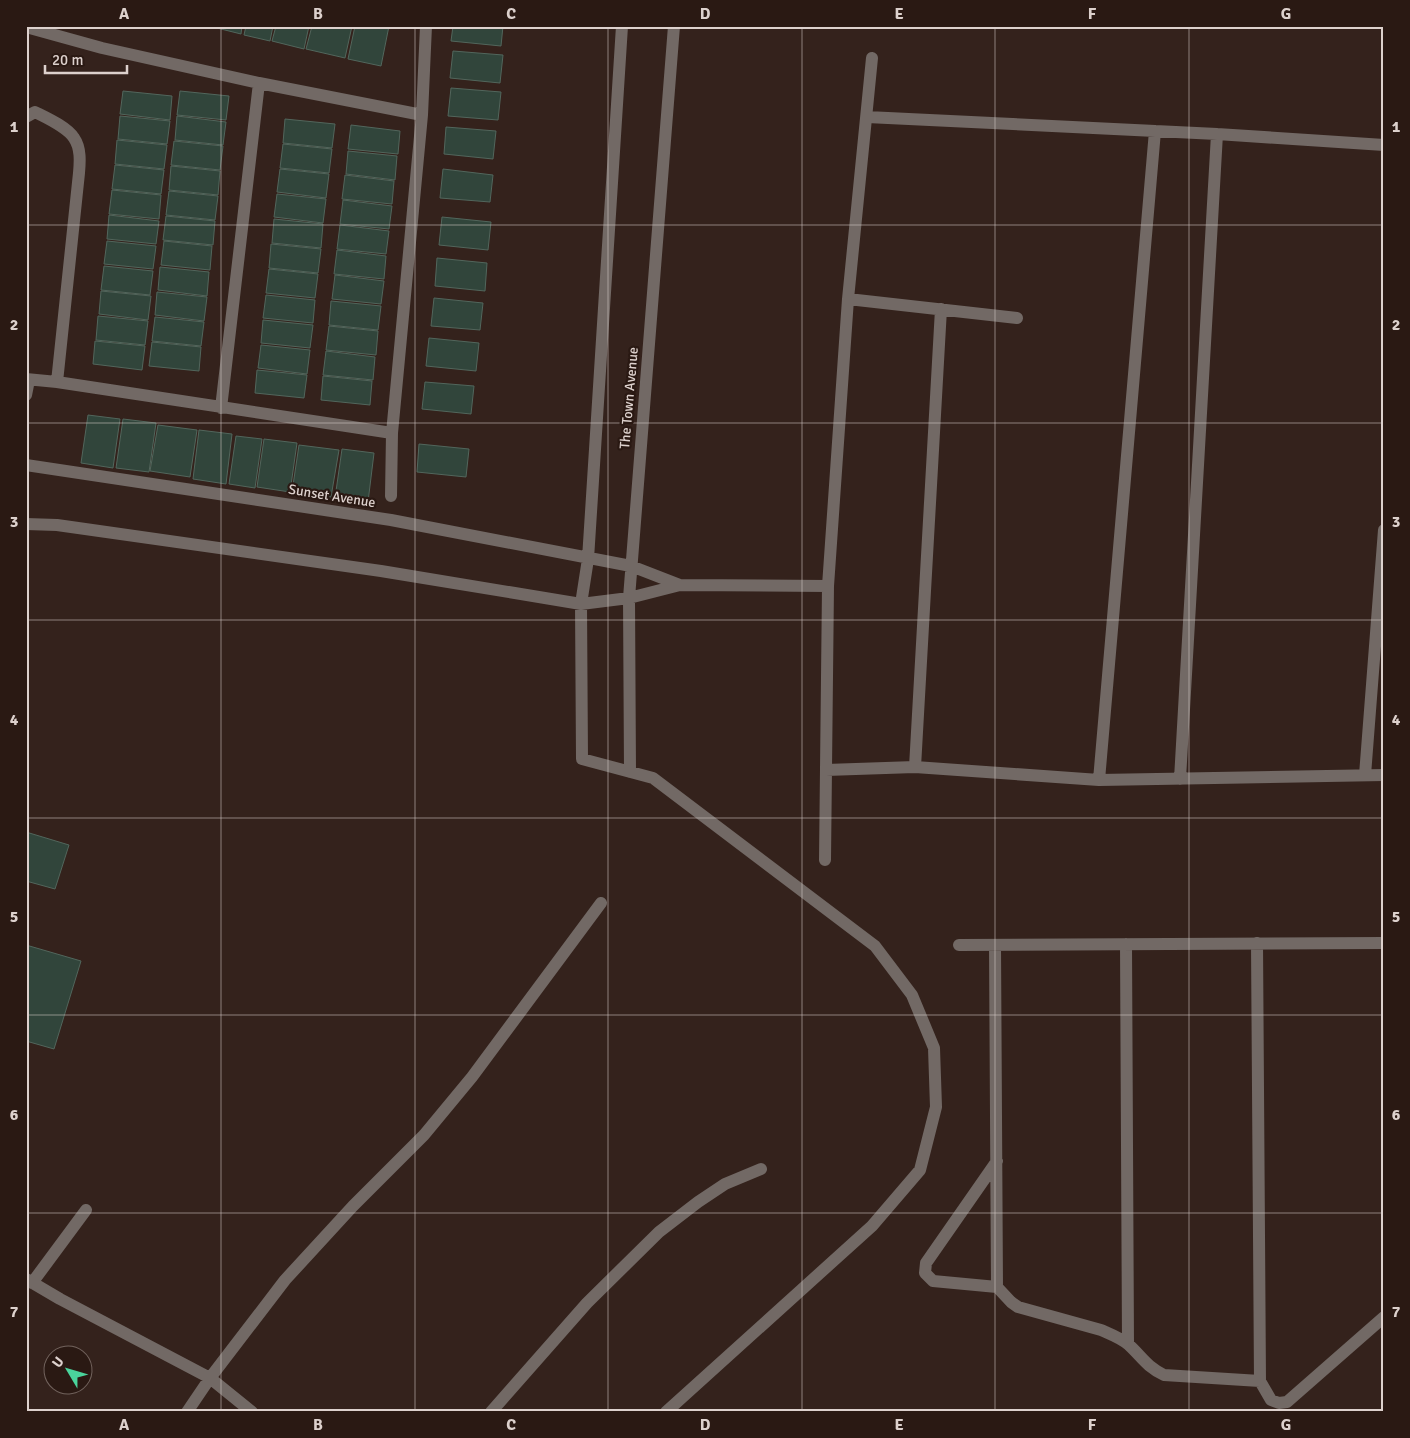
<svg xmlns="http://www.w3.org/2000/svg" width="1410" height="1438" viewBox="0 0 1410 1438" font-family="Signika,sans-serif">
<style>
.building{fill:#31453b;stroke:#52665c}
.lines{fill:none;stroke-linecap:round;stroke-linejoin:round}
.minor{stroke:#726965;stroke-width:12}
.grid{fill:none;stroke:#ddd1cd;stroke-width:1;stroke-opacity:0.55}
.labels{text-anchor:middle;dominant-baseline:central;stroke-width:4.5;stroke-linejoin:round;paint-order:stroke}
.street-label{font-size:14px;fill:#ddd1cd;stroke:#2a1913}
.neatline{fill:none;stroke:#ddd1cd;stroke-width:2}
.grid-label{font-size:16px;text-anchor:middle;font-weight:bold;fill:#ddd1cd}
</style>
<rect width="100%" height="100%" fill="#34221c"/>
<!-- building -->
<path class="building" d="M209,26h33l-1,8z
M246,26h27l-3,15 -26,-6z
M276,26h33l-5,23 -32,-8z
M312,26h40l-7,32 -39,-9z
M355,26h34l-8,40 -33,-7z
M453,26h50l-2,20 -50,-5z
M453,51l50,4 -3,28 -50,-5z
M451,88l50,4 -3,28 -50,-4z
M123,91l49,5 -2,24 -50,-6z
M180,91l49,5 -3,24 -49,-5z
M120,116l50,5 -3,23 -49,-5z
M177,116l49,6 -3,23 -48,-5z
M285,119l50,5 -3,24 -49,-5z
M351,125l49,6 -2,23 -50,-5z
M446,127l50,4 -3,28 -49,-5z
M117,140l50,5 -3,24 -49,-5z
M174,141l49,5 -3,24 -49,-5z
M283,144l49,5 -3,24 -49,-5z
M348,151l49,5 -2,24 -49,-6z
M115,165l49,5 -3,24 -49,-5z
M171,166l49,5 -2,24 -49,-5z
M280,169l49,5 -3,24 -49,-6z
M443,169l50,6 -3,27 -50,-4z
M345,175l49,6 -2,23 -50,-5z
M112,190l49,5 -2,24 -50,-5z
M169,191l49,5 -3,24 -49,-5z
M277,194l49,5 -3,24 -49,-6z
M343,200l49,6 -3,23 -49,-5z
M109,215l50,6 -3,23 -49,-5z
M166,216l49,5 -2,24 -50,-5z
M442,217l49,5 -3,28 -49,-5z
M274,219l49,5 -2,24 -49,-5z
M340,225l49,6 -3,23 -49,-5z
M107,241l49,5 -3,23 -49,-5z
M164,241l48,5 -2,24 -49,-5z
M271,244l50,5 -3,24 -49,-5z
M337,250l49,6 -2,23 -50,-5z
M437,258l50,5 -2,28 -50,-5z
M104,266l49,5 -3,24 -49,-5z
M160,267l49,5 -2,24 -49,-6z
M269,269l49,5 -3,24 -49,-5z
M335,275l49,6 -3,23 -49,-5z
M101,291l50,5 -3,24 -49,-6z
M157,292l50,5 -3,24 -49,-6z
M266,295l49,5 -2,23 -50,-5z
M434,298l49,5 -3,27 -49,-4z
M331,301l50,5 -3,24 -49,-5z
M98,316l50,5 -3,24 -49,-5z
M155,317l49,5 -3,24 -49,-5z
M263,320l50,5 -3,23 -49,-5z
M329,326l49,5 -2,24 -50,-5z
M429,338l50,5 -3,28 -50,-5z
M95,341l50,5 -3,24 -49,-6z
M152,342l49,5 -2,24 -50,-5z
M261,345l49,5 -3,24 -49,-6z
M326,351l49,6 -2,23 -50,-5z
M257,370l50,5 -3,23 -49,-5z
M323,376l49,5 -2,24 -49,-5z
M425,382l49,4 -3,28 -49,-5z
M88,415l32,4 -7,49 -32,-5z
M123,419l33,4 -7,49 -33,-4z
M158,425l39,5 -7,47 -40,-6z
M199,430l33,4 -6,50 -33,-5z
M236,436l26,3 -7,49 -26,-4z
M264,439l33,4 -7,49 -33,-5z
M419,444l50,5 -3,28 -49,-5z
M299,445l40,5 -8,47 -39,-5z
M342,449l32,4 -6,49 -33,-4z
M26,832l43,13 -14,44 -29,-8z
M26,945l55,16 -27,88 -28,-8z"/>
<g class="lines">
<!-- minor -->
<path class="minor" d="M622,26l-34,533 -7,45 1,155 71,19 222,168 37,49 22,53 2,59 -16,63 -48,56 -206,186
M26,27l76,21 157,35 163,32
M26,117l9,-5c12,6 32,15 39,26 7,10 6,24 5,35l-22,209
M867,117l350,17 167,11
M848,299l169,19
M26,379l31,3 335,51
M26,395l3,-15
M221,408l38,-325
M26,465l365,55 240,46 49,19
M391,496l1,-63 30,-318 4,-89
M26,524l31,1 324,46 200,33 48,-6 51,-13 148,1
M915,767l26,-458
M826,770l89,-3 184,13 285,-5
M630,772l-1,-174 45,-572
M1365,775l19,-245
M1180,779l37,-645
M1099,780l56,-649
M825,860l3,-274 20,-287 24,-241
M1257,943l3,438
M1126,944l2,400
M959,945l425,-2
M995,945l2,342
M997,1161l-71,102 -1,10 8,8 64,6 14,15 7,5 83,23c9,4 20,8 28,15 14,13 17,21 35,30l96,6 11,19 8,3 8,-1 97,-85
M26,1279l34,20 150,79 42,34
M32,1283l54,-73
M187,1412l23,-34 75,-98 68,-74 71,-71 48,-58 129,-174
M491,1412l96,-109 72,-71 39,-30 27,-18 36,-15"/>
</g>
<!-- grid -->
<path class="grid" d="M221,26v1386M415,26v1386M608,26v1386M802,26v1386M995,26v1386M1189,26v1386M26,225h1358M26,423h1358M26,620h1358M26,818h1358M26,1015h1358M26,1213h1358"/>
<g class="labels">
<!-- street labels -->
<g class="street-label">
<text transform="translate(629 398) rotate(-85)">The Town Avenue</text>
<text transform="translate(332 496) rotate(9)">Sunset Avenue</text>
</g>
</g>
<!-- border -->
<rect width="1410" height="1438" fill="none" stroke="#2a1913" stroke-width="55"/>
<!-- north arrow -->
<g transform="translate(68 1370) rotate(308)"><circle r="24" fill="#2a1913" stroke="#72635d"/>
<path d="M0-4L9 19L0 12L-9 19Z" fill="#4ad49c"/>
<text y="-8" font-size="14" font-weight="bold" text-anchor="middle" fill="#ddd1cd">U</text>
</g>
<!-- scale -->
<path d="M45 65v8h82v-8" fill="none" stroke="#ddd1cd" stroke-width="2.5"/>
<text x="52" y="65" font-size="15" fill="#ddd1cd" stroke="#2a1913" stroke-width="4" paint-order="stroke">20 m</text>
<rect x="28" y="28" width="1354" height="1382" class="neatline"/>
<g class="grid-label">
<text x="124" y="19">A</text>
<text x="318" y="19">B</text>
<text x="511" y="19">C</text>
<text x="705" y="19">D</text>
<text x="899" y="19">E</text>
<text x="1092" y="19">F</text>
<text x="1286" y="19">G</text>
<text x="14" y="132">1</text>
<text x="1396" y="132">1</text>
<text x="14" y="330">2</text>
<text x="1396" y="330">2</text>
<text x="14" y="527">3</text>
<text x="1396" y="527">3</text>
<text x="14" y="725">4</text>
<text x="1396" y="725">4</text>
<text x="14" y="922">5</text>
<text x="1396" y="922">5</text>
<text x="14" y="1120">6</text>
<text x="1396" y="1120">6</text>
<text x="14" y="1317">7</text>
<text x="1396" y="1317">7</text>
<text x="124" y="1430">A</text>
<text x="318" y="1430">B</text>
<text x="511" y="1430">C</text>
<text x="705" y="1430">D</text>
<text x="899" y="1430">E</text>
<text x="1092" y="1430">F</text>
<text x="1286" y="1430">G</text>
</g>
</svg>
